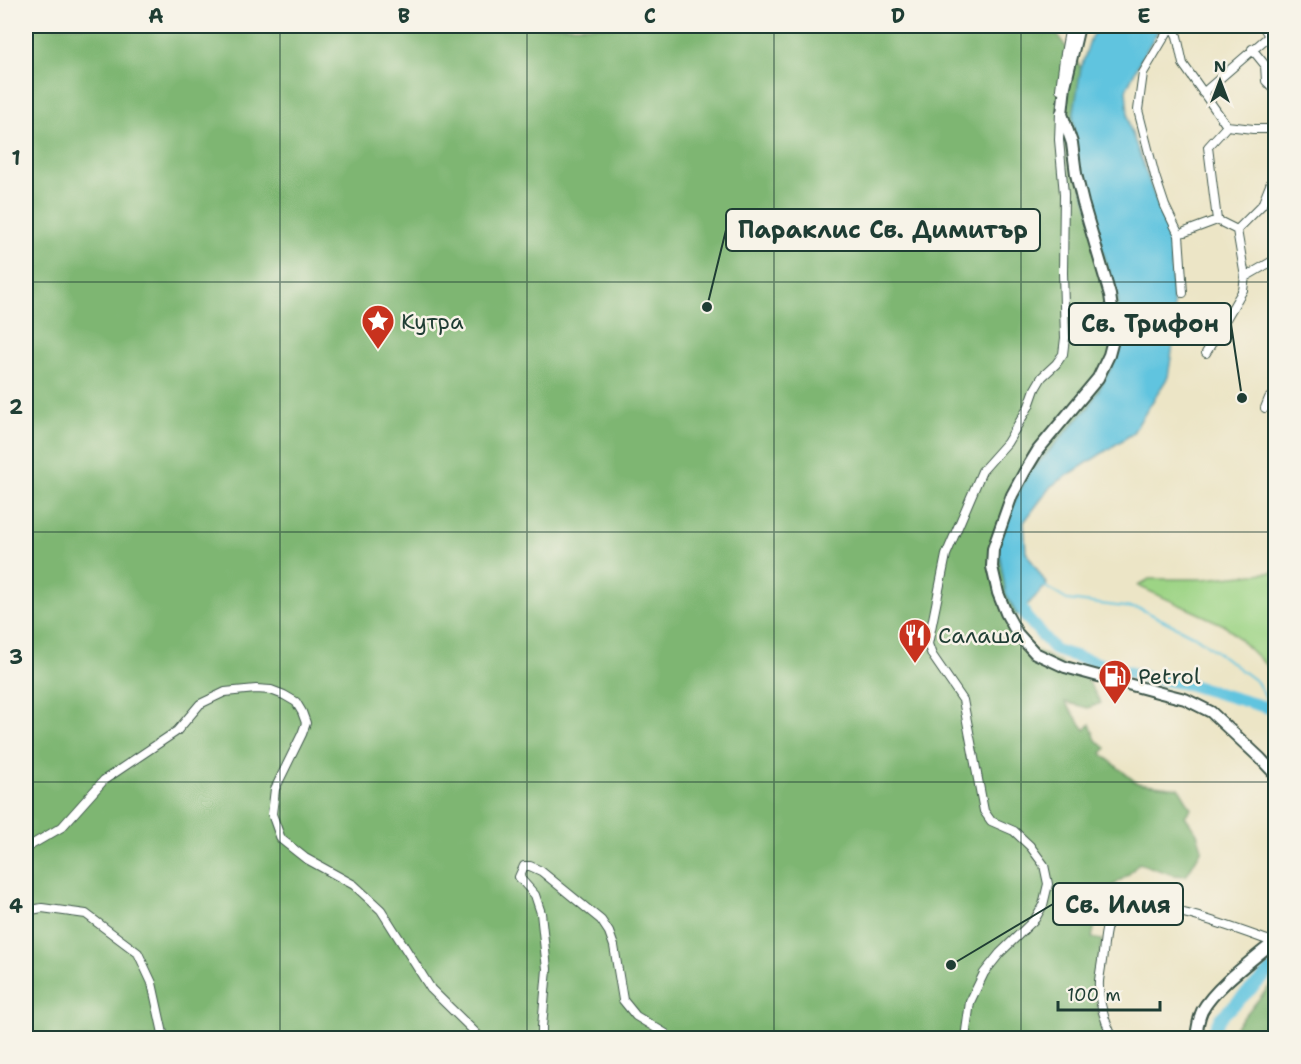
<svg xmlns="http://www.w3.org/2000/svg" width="1301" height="1064" viewBox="0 0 1301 1064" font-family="'Shantell Sans',sans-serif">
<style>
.green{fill:#9dd485;stroke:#5e885c;stroke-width:1.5}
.forest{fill:#7eb672;stroke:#4e7a53;stroke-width:1.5}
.water{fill:#61c4df;stroke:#40808a;stroke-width:1.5}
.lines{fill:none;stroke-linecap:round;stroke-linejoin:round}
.stream{stroke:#61c4df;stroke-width:2}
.river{stroke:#61c4df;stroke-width:12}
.minor-casing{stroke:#3e564a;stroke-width:10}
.secondary-casing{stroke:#3e564a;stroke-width:14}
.minor{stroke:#fff;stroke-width:8}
.secondary{stroke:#fff;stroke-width:10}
.grid{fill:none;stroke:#1f3d34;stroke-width:1.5;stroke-opacity:0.55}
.labels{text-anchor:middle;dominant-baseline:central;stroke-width:5;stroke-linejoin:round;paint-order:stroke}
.poi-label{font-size:22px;fill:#1f3d34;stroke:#f7f3e8;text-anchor:start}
.leader{fill:none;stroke:#1f3d34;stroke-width:2}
.callout-dot{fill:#1f3d34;stroke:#f7f3e8;stroke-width:2}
.callout{fill:#f7f3e8;stroke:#1f3d34;stroke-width:2}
.callout-label{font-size:24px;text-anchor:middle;font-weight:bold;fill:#1f3d34}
.neatline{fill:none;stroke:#1f3d34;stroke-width:2}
.grid-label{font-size:20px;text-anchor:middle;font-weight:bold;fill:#1f3d34}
</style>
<rect width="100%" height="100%" fill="#f7f3e8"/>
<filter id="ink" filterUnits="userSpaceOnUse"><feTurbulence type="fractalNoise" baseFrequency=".0167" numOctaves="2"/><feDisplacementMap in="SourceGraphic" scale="12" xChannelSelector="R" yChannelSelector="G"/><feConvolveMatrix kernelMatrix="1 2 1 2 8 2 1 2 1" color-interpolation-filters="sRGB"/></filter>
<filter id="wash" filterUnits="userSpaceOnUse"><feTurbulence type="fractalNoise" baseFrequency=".008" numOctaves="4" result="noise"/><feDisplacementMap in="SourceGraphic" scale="24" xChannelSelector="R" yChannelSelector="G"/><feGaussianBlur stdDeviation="1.35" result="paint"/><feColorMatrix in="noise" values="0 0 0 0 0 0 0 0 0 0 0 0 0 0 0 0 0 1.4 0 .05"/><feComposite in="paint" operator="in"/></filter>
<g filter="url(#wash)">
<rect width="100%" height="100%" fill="#ece5c6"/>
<!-- green -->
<path class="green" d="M1275,572v102l-49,-48 -88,-40 11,-7h54z"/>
<!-- forest -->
<path class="forest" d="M26,26h1025l30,42 -8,50 6,58 39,123 2,53 -31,55 -60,66 -23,121 11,21 -11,5 17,24 62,32 16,27 -13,5 -23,-6 20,28 5,-6 6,16 10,8 -4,5 2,3 33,27 42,5 12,20 -6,8 12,17 5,16 -16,27 -13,-1 -34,-12 -10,11 -27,20 -10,44 10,2c-2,20 -6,41 -5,62 1,12 5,24 9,36h-1080z
M1275,980v58h-48l3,-5z"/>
<!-- water -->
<path class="water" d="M1099,26h62l-21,35 -14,29 3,35 41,114 5,93 -7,45 -36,57 -81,52 -27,36 2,30 21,33 -30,30 -11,-21 -8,-49 9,-30 22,-42 60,-66 31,-55 -2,-53 -39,-123 -6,-58 8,-50 10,-31z"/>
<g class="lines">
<!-- stream -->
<path class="stream" d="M1044,586l23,14 74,9 57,29 59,44 15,27"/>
<!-- river -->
<path class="river" d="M1017,597l9,20 29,33 86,26 46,8 85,25 4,2
M1210,1038l10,-20 56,-52"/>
</g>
</g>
<g filter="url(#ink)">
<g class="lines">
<defs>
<path id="minor" d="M1171,26l-28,47 -5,37 17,66 10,30 14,29 4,58
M1172,26l5,10 6,28 44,62 26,3h23
M1263,26l6,10 7,4
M1252,49l13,16 1,16 10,10
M1060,89l4,-30 6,-33
M1203,93l73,-63
M1227,126l-19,21 9,73 20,10
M1185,232l32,-12
M1245,277l31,-18
M1206,353l37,-63 2,-13 -8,-47 25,-25 14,-35
M1265,408l4,-10 7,-5
M26,848l36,-21 42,-47 73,-49 23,-27 25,-12 31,-3 15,1 13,5 12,7 6,10 4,11 -4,11 -27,55 -3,25 9,25 24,19 49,27 27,25 50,79 50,49
M26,911l16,-3 44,6 52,39 14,30 12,55
M542,1038v-11l5,-58 -6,-56 -6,-18 -16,-18 5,-11h6l11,5 60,49 8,12 5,14 9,54 13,16 30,18 2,4
M965,1038l5,-36 14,-29 16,-20 35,-34 8,-14 5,-21 -4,-19 -14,-19 -16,-15 -23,-10 -7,-10 -21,-111 -31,-45 -4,-11 18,-89 36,-84 25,-28 22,-37 6,-17 7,-12 14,-13 7,-10 2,-16 -2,-65 1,-79 -5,-54 1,-27
M1113,1038c-8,-16 -15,-38 -14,-57 1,-9 3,-18 4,-28 2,-14 1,-33 15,-41 29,-19 123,19 155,30"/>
<path id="secondary" d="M1079,26l-14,60 -3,28 10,29 4,31 7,29 27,92 4,27 -1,18 -4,15 -11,23 -60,72 -14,23 -12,22 -19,54 -1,18 6,26 8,20 11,20 18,20 30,14 96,26 24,6 26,13 49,46 16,17
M1196,1038c1,-9 2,-18 6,-27 13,-24 52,-52 74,-71"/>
</defs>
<!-- minor casing -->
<use href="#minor" class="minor-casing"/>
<!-- secondary casing -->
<use href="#secondary" class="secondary-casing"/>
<!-- minor -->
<use href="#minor" class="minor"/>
<!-- secondary -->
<use href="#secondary" class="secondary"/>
</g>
</g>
<!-- grid -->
<path class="grid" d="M280,26v1012M527,26v1012M774,26v1012M1021,26v1012M26,282h1250M26,532h1250M26,782h1250"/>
<!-- icons -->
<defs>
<symbol id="sight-pin" viewBox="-11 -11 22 30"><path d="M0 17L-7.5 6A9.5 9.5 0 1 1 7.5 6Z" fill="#c8321e" stroke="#f7f3e8"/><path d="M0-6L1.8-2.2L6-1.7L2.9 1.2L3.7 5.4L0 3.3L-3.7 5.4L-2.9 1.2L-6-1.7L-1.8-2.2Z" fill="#fff"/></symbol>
<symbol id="restaurant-pin" viewBox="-11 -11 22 30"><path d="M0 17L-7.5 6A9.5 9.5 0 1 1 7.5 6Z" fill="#c8321e" stroke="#f7f3e8"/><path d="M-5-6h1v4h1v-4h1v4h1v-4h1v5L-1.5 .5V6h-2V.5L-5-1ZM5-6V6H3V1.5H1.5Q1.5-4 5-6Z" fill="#fff"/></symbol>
<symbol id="fuel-pin" viewBox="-11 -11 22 30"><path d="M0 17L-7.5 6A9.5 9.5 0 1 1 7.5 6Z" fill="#c8321e" stroke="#f7f3e8"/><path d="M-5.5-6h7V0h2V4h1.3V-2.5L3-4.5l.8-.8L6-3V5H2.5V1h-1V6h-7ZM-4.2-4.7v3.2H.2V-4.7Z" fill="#fff"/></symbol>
</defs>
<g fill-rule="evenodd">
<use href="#sight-pin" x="359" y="302" width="38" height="52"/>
<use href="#restaurant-pin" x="896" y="616" width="38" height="52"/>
<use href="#fuel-pin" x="1096" y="657" width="38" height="52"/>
</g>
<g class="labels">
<!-- poi labels -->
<g class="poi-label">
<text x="401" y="321">Кутра</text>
<text x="938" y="635">Салаша</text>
<text x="1138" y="676">Petrol</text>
</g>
</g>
<!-- callouts -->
<path class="leader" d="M707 307L726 230M1242 398L1231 324M951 965L1053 904"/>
<g class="callout-dot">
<circle cx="707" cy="307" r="6"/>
<circle cx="1242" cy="398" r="6"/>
<circle cx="951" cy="965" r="6"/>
</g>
<g class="callout">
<rect x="726" y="209" width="314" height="42" rx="6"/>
<rect x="1069" y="303" width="162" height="42" rx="6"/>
<rect x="1053" y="883" width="130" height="42" rx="6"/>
</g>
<g class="callout-label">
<text x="883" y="238">Параклис Св. Димитър</text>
<text x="1150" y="332">Св. Трифон</text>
<text x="1118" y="913">Св. Илия</text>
</g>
<!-- margin -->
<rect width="1301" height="1064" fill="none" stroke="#f7f3e8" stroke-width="66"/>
<!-- north arrow -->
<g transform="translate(1220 81)" stroke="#f7f3e8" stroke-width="4.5" paint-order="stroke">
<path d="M0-4.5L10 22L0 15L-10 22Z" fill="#1f3d34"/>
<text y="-9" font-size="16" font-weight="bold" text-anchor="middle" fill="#1f3d34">N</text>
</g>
<!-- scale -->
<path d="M1058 1001v9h102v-9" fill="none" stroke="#1f3d34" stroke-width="3"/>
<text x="1067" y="1001" font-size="18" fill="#1f3d34" stroke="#f7f3e8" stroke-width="4.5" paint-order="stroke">100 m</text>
<rect x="33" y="33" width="1235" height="998" class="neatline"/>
<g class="grid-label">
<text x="156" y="23">A</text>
<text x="404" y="23">B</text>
<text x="650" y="23">C</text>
<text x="898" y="23">D</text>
<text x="1144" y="23">E</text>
<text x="16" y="165">1</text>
<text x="16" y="414">2</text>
<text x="16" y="664">3</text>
<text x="16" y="913">4</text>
</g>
</svg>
